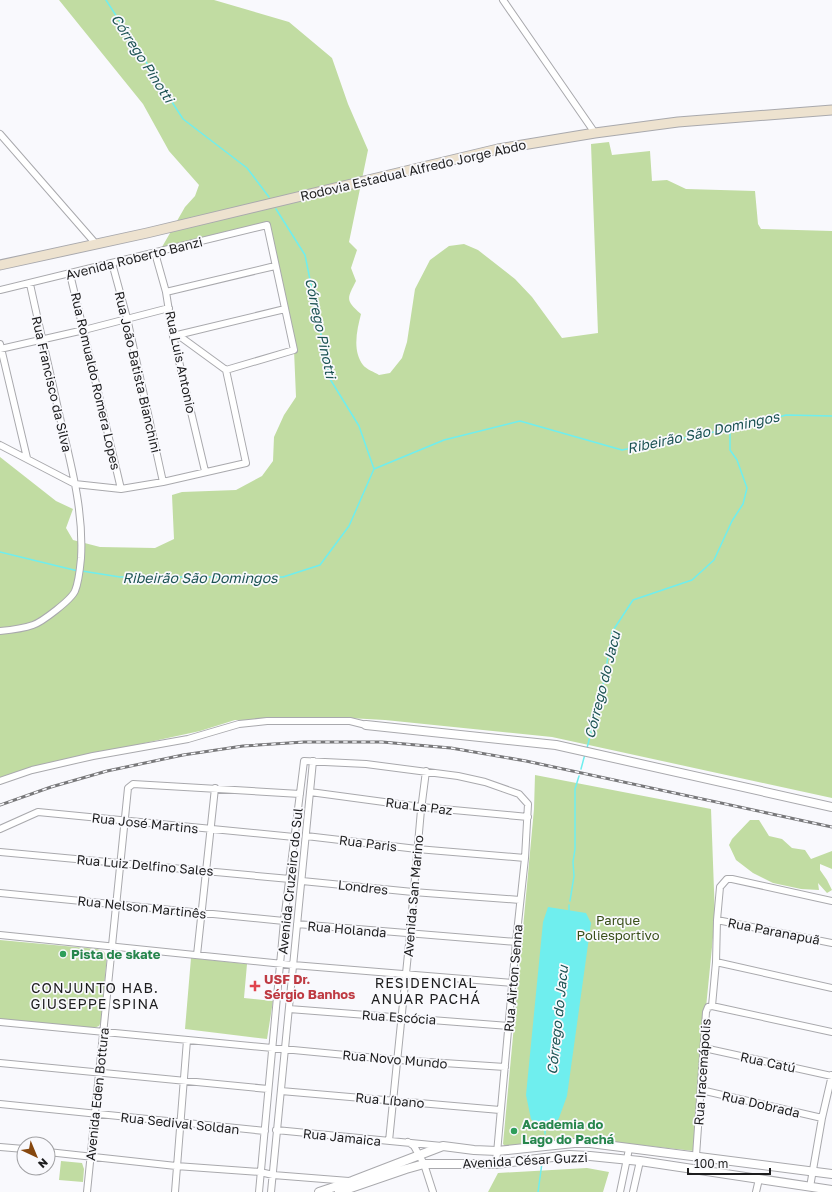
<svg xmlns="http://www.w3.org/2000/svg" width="832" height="1192" viewBox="0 0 832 1192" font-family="'Golos Text',sans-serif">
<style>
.green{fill:#c1dca2}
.water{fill:#6feeee}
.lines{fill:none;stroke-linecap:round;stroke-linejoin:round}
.stream{stroke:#6feeee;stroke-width:1.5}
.minor-casing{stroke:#a9a9ad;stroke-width:8}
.tertiary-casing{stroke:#a9a9ad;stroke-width:10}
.secondary-casing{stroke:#a9a9ad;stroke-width:11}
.minor{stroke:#fff;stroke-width:6}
.tertiary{stroke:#fff;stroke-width:8}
.secondary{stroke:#ede2cf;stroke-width:9}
.rail-casing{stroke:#78787a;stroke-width:3}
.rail{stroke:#f9f9fd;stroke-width:1.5;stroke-dasharray:4.5;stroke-linecap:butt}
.leisure-dot{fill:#2e9e5b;stroke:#f9f9fd;stroke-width:1.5}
.health-dot{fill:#e0444e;stroke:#f9f9fd;stroke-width:1.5}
.labels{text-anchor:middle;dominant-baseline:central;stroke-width:3.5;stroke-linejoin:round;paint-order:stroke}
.street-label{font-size:13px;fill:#1d1d1e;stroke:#f9f9fd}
.park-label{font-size:13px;fill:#394f18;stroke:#f9f9fd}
.leisure-label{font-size:13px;font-weight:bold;fill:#27864d;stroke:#f9f9fd;text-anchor:start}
.health-label{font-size:13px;font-weight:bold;fill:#be3a42;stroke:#f9f9fd;text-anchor:start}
.water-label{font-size:14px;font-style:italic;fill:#1c5353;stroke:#f9f9fd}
.neighbourhood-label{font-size:14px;letter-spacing:1px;fill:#1d1d1e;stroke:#f9f9fd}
</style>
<rect width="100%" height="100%" fill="#f9f9fd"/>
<!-- green -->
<path class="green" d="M59,0h155l75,22 43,36 16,46 20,46 -19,92 8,8 -6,18 5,13c-9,18 -11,19 5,33 -4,16 -9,36 2,51 3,4 11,7 16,10l11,-2 12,-15 5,-16 8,-53 15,-29 19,-14 15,-2 14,6 37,29 17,18 30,41 36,-5 -7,-189 18,-2 3,13 38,-4 2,30 15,-1 19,9 69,2 3,33 3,5 71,2v567l-280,-61 -167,-17 -36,-2 -114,2 -35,11 -175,38 -25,9v-321l56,44 17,8 -7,19 7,12 27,7 55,1 19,-9 -2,-44 10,-3 54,-2 26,-14 11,-15 1,-24 10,-22 12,-18 -2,-47 -27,-124 -6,-3 -99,24 23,-40 10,-11 4,-11 -30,-34 -26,-47z
M535,775l176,34 4,108 -17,171 -4,63 -109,-12 -80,7 -2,-2 31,-335z
M750,820h9l10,16 13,3 10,9 13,2 6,9 21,-8v18l-12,-5v6l7,10 5,10 -5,3 -9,-10 1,7 -18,-1 -28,-6 -20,-10 -17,-13 -7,-15 3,-6z
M0,940l97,9 6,2 4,4 -6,67 -2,4 -5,2 -94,-9z
M191,958l56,6 -3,34 29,3 -6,38 -82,-10z
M61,1161l21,2 2,6 -1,13 -24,-2z
M587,1168l22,4 -6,20h-115l10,-19z"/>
<!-- water -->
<path class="water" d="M548,907l38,6 5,10 -24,173 -8,22 -6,10 -13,1 -9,-10 -5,-24 17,-173z"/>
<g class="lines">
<!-- stream -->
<path class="stream" d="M106,0l77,119 64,49 22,29
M276,209l29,46 25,124 29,47 15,43
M0,552l78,19
M82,571l38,6h163l37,-12 29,-39 25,-57 70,-29 76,-19 102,29 128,-25 36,-10 46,1
M587,748l17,-67 8,-49 21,-32 59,-20 22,-20 18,-39 11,-17 4,-16 -10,-28 -7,-10v-21
M581,769l4,-15
M570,901l4,-25 -1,-14 2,-13v-60l4,-13
M569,911v-6
M545,1134v-6
M544,1143v-5
M538,1192l4,-29"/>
<defs>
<path id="minor" d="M503,0l92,133
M0,134l96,110
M155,253l11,39 7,44 32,135
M112,263l15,55 36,164
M70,274l51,215
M0,290l267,-65 27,125 -68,20
M166,292l109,-26
M178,335l48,35
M173,336l112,-27
M0,344l27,114
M0,349l84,-19 85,-22
M0,445l75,39 46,5 42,-7 83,-19 -20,-93
M0,631c11,-1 22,-2 33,-6 9,-3 38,-25 42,-34 4,-10 5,-22 6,-33 3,-51 -12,-100 -23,-149 -9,-42 -19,-83 -28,-125
M0,781l32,-11 61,-14 95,-17 51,-15 28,-3h83l16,4
M310,792l111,15 107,10
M0,829l38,-17 256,25
M306,836l111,13 108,9
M0,852l290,27
M302,881l111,11 107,8
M0,893l284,28
M717,920l115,23
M297,924l219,18
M0,935l293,30 220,18
M197,955l18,-167
M716,962l116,26
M712,1006l120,26
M289,1009l220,17
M0,1022l398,38 107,7
M704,1048l128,28
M0,1063l268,26
M701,1090l121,28
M281,1091l219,19
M0,1104l265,27
M276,1130l166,16
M389,1141l21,-207 11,-124 5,-39
M408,1142l6,4 10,18 9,28
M0,1147l24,2
M48,1152l128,14 84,6 13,3 76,6
M696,1156l10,-144 2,-5 4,-1 4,-44 1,-42 3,-33 7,-8h5l100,22
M810,1187l12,-69 10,-43
M87,1192l41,-404 5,-4 167,10
M175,1192l12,-152
M259,1192l25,-271 20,-160 62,3 92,12 27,6 34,12 9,10 -3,54 -9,84 -20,222
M271,1192l42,-431
M620,1192l9,-43
M633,1192l7,-31
M756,1192l3,-13"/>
<path id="tertiary" d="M366,725l190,20 276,62
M319,1192l33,-11 91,-35 31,4 23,1 77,-8h16l242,31
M339,1192l67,-23 18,-5h72l73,-9 21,1 50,5 192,29"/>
<path id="secondary" d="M0,265l147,-32 351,-84 97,-16 83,-11 154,-12"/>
</defs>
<!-- minor casing -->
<use href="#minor" class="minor-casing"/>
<!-- tertiary casing -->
<use href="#tertiary" class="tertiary-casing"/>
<!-- secondary casing -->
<use href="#secondary" class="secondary-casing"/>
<!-- minor -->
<use href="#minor" class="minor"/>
<!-- tertiary -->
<use href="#tertiary" class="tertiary"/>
<!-- secondary -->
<use href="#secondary" class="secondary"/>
<defs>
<path id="rail" d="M0,805l51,-18 56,-16 76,-16 60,-9 61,-4h78l69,6 75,13 306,66"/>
</defs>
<!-- rail casing -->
<use href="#rail" class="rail-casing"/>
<!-- rail -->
<use href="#rail" class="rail"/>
</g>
<!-- markers -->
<g class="leisure-dot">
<circle cx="63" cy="954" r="4"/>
<circle cx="514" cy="1131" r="4"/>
</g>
<path class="health-dot" d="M253 980h4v4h4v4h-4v4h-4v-4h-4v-4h4z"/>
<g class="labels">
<!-- street labels -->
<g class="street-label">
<text transform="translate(413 170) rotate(-13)">Rodovia Estadual Alfredo Jorge Abdo</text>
<text transform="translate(134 258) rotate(-14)">Avenida Roberto Banzi</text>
<text transform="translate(181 362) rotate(78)">Rua Luis Antonio</text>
<text transform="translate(138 372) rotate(77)">Rua João Batista Bianchini</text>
<text transform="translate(96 381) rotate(77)">Rua Romualdo Romera Lopes</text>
<text transform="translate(52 384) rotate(77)">Rua Francisco da Silva</text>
<text transform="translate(419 806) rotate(7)">Rua La Paz</text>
<text transform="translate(145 823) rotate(6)">Rua José Martins</text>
<text transform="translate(368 843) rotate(7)">Rua Paris</text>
<text transform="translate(145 865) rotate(5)">Rua Luiz Delfino Sales</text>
<text transform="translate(290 881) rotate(-84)">Avenida Cruzeiro do Sul</text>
<text transform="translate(363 887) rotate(6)">Londres</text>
<text transform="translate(413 896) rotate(-85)">Avenida San Marino</text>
<text transform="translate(142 907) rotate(6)">Rua Nelson Martinês</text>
<text transform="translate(347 929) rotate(5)">Rua Holanda</text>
<text transform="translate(774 931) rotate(11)">Rua Paranapuã</text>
<text transform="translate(513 978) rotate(-85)">Rua Airton Senna</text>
<text transform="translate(399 1017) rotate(4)">Rua Escócia</text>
<text transform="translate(395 1059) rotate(5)">Rua Novo Mundo</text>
<text transform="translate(768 1062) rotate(12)">Rua Catú</text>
<text transform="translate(702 1072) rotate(-86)">Rua Iracemápolis</text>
<text transform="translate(97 1094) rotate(-84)">Avenida Eden Bottura</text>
<text transform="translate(390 1100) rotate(5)">Rua Líbano</text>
<text transform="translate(761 1104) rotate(13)">Rua Dobrada</text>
<text transform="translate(180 1123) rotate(6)">Rua Sedival Soldan</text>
<text transform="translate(342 1137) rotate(6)">Rua Jamaica</text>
<text transform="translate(525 1160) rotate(-3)">Avenida César Guzzi</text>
</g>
<!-- park labels -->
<g class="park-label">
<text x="618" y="920">Parque<tspan x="618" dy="15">Poliesportivo</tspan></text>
</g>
<!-- leisure labels -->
<g class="leisure-label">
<text x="71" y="954">Pista de skate</text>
<text x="522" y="1124">Academia do<tspan x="522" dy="15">Lago do Pachá</tspan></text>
</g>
<!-- health labels -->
<g class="health-label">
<text x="264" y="979">USF Dr.<tspan x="264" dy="15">Sérgio Banhos</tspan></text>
</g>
<!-- water labels -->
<g class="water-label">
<text transform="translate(143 58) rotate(57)">Córrego Pinotti</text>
<text transform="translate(321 328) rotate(78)">Córrego Pinotti</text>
<text transform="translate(703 432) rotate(-12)">Ribeirão São Domingos</text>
<text x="200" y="577">Ribeirão São Domingos</text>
<text transform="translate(602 685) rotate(-76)">Córrego do Jacu</text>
<text transform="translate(557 1020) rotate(-84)">Córrego do Jacu</text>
</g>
<!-- neighbourhood labels -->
<g class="neighbourhood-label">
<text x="426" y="982">RESIDENCIAL<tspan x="426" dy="16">ANUAR PACHÁ</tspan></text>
<text x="95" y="987">CONJUNTO HAB.<tspan x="95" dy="16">GIUSEPPE SPINA</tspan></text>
</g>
</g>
<!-- north arrow -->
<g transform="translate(36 1156) rotate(136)"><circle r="19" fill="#f9f9fd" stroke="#a1a1a4"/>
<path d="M0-3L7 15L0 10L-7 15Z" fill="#86470e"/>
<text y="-6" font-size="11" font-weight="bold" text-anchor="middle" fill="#1d1d1e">N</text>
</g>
<!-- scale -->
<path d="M688 1168v6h82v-6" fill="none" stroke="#1d1d1e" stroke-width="2"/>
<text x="694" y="1168" font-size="12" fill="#1d1d1e" stroke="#f9f9fd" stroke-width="3" paint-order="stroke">100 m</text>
</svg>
